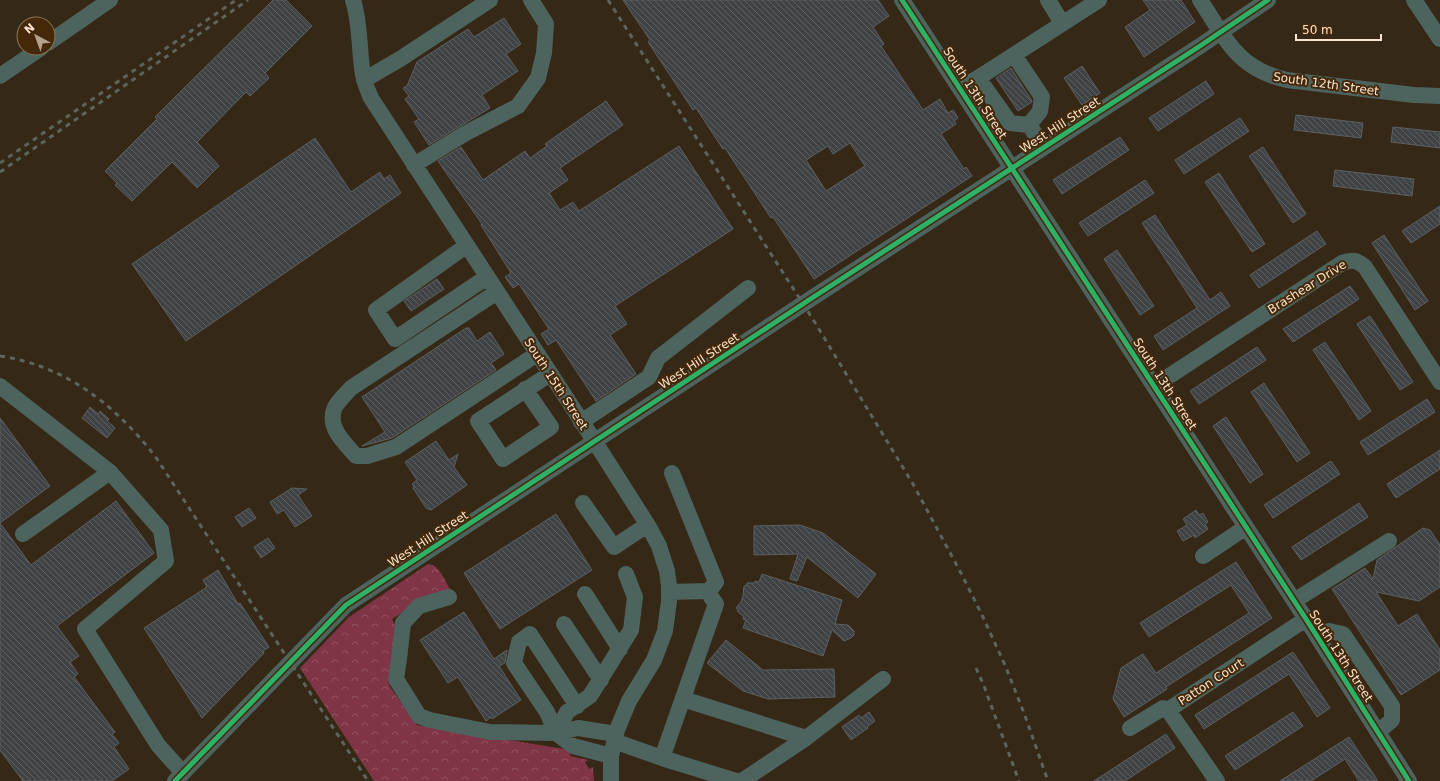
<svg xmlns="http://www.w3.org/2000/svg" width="1440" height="781" viewBox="0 0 1440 781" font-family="'DejaVu Sans',sans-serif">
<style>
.park{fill:url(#park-crowns)}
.building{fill:url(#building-back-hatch);stroke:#5c6062;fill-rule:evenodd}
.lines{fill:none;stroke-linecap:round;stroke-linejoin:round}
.minor{stroke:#4d635e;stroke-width:16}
.rail{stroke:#5d645c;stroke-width:3;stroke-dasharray:5 5;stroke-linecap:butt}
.cycleway-casing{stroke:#43290a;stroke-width:8}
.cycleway{stroke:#2db169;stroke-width:5}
.labels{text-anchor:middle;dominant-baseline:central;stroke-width:4;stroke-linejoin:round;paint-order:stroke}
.street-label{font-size:12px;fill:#fbe4ce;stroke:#43290a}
</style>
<defs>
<pattern id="park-crowns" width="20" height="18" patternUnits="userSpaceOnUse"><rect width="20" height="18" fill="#7f3545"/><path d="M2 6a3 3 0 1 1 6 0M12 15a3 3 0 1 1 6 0" fill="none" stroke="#92525f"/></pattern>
<pattern id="building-back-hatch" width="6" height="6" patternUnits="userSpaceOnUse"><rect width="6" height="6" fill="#3f4345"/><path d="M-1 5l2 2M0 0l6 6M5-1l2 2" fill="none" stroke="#5c5e5f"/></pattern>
</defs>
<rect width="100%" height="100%" fill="#362817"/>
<!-- park -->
<path class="park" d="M428,564c11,0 17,17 22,25l-27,11 -31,19 7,15 -11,47 2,6 27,38 153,25v6l18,4 -3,2 4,7 4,-2 1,14h-220l-74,-113 49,-51z"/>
<!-- building -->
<path class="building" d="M273,0h13l26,26 -47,47 4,5 -19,18 -4,-4 -49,50 22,24 -22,22 -25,-26 -40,39 -17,-16 2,-2 -12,-12 52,-52 -2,-2z
M623,0h255l11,16 -16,11 11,17 -3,2 42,64 17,-11 8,14 5,-3 5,8 -4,3 2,3 -15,10 23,35 2,-2 6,9 -158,103 -41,-62 -2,1 -46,-70 -2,1 -27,-41 -3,2 -45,-68 2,-2zM850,143l15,23 -39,25 -20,-31 22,-14 5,8z
M1143,0h38l14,22 -51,35 -19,-30 25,-17z
M504,18l17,26 -15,10 12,17 -36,24 8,13 -61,37 -15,-23 5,-3 -14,-20 4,-3 -6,-8 4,-2 10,-24 51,-33 6,8z
M1082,66l18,27 -18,12 -18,-27z
M1011,68l21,33v1l-14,9 -22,-33z
M1206,81l8,13 -56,37 -9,-13z
M606,101l17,24 -63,43 8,12 -19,13 11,17 13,-8 6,9 100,-65 54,83 -118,77 12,18 -17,11 26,39 -40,27 -40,-61 -8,5 -7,-11 8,-5 -30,-45 -6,4 -8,-11 6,-4 -30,-48 1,-1 -44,-63 23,-14 22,33 42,-29 5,7 17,-12 -2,-2z
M1296,115l67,8 -2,15 -67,-8z
M1240,118l9,13 -65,43 -9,-14z
M1393,127l47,5v16l-49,-6z
M1120,137l9,13 -67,44 -9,-14z
M315,138l36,54 29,-20 4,7 6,-4 11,18 -215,148 -54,-77z
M1263,147l43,67 -13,9 -44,-67z
M1335,170l79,9 -2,17 -79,-10z
M1219,173l46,71 -13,8 -47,-70z
M1145,180l9,13 -66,43 -9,-13z
M1440,206v18l-29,19 -9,-12z
M1155,215l55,85 11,-8 9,14 -67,44 -9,-14 43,-28 -55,-85z
M1317,231l9,13 -67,44 -9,-13z
M1384,235l44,66 -13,9 -43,-67z
M1117,250l37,56 -14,9 -36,-56z
M437,279l7,10 -33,22 -7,-10z
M1350,286l9,13 -66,43 -10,-13z
M1370,316l43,66 -13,8 -43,-66z
M466,328h3l8,13 13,-9 14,22 -13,9 5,7 -104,68 -30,8 23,-14 -23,-35z
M1325,342l46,69 -12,9 -46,-70z
M1257,347l9,13 -67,44 -9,-13z
M1264,383l46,70 -13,9 -46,-70z
M1427,399l8,13 -67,43 -8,-13z
M90,407l8,7 2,-3 9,8 -2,2 8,7 -8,10 -25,-20z
M1226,417l37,57 -13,9 -37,-57z
M0,418l50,68 -50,37z
M436,441l13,19 9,-6 -4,13 13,18 -36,25 -5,-2 -13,-20 1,-1 -2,-3 5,-4 -12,-18z
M1440,450v19l-44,29 -9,-14z
M1331,461l9,13 -67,44 -9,-13z
M292,488l15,1 -9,6 14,21 -17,11 -11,-17 -7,4 -7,-12z
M116,501l38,52 -97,73 22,30 -9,6 8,12 -4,3 41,55 -3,2 7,9 -5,4 15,22 -17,12h-89l-23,-31v-227l31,42z
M1359,503l9,14 -67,43 -9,-13z
M249,508l7,10 -14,9 -7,-10z
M1196,510l3,5 4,-2 5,9 -3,2 3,5 -13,9 -1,-3 -11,6 -6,-10 10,-6 -4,-6z
M556,514l36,56 -92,59 -36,-56z
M800,525l23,8 53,41 -18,24 -51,-41 -10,24 -7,-2 8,-25 -44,1v-29z
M1423,528l7,2 10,15v42l-21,14 -43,-9 22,34 19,-12 23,36v20l-39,25 -69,-106 33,-21 8,11 4,-19z
M268,538l7,10 -14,10 -7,-11z
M1236,562l36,56 -106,69 1,2 -43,28 -11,-18 8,-31 22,-14 13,19 93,-60 -18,-28 -82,52 -9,-14z
M218,570l20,34 2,-1 29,44 -6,4 1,2 -62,65 -58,-90 63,-41 -4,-7z
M762,574l80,26 -7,24 13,1 6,6v4l-3,3 -7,3 -12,-11 -9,26 -80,-28 3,-8 -3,-1 1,-2 -7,-6 2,-1 -3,-2 5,-6 2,-6 1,-10 3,-1v-2h8v-2l4,1z
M464,612l30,47 13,-9 -2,13 -6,3 22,34 -29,19 -1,-2 -5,4 -28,-44 -10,6 -28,-43z
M726,640l37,30 71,-1 1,28 -67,2 -25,-8 -36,-28z
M1293,652l37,56 -13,9 -28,-43 -85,55 -9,-14z
M869,712l6,9 -8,6 1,1 -17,12 -9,-13 17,-12 2,3z
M1293,712l10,14 -68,44 -10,-14z
M1166,734l9,14 -50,33h-31z
M1349,737l29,44h-19l-14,-22 -34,22h-31z"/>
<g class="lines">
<!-- minor -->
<path class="minor" d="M353,0c7,22 6,45 9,68 1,11 5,21 9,30l224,344 54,85 10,19 8,25 2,15v15l-4,30 -11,29 -25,41 -12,29 -6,26v25
M902,0l404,619 103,162
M1048,0l14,23
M1200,0c26,39 37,69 87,80l127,15 26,1
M1414,0l26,39
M48,43l62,-43
M1014,55l28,42 -2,14 -11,14 15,22
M0,76l41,-28
M978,78l32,45 19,2
M364,80l36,-21 90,-59
M960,88l18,-10 121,-78
M414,165l52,-32 52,-27 20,-28 6,-25 2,-29 -15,-24
M466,246l-90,64 19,29 92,-62
M497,292l-146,96c-5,6 -12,12 -16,19 -9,20 9,35 21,49h11l29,-9 141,-93
M0,386l110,86 51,58 5,31 -81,68 73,116 25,28
M1154,386l188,-123c10,-4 15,-3 23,4l75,115
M525,389l26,38 -48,32 -25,-38 72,-47
M581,422l68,-45 9,-19 90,-70
M672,473l44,109 -7,9
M583,503l31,44 33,-22
M23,534l87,-62
M1203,556l43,-29
M669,592l40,-1 2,6 5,7 -54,154 74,23
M585,594l35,55
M449,597l-30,9 -16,17 -4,36 -3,20 23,37 11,4 60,12 66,1 22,-5 38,6
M1294,601l95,-60
M564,624l37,56
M1318,637l11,-6 14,3 49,72v14l-14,12
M683,699l123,39 -64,43
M577,706l-47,-72 -11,8 -5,21 33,49 9,21 17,13 38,10
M1130,728l33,-20 5,2
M556,733l11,-21 23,-16 41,-66 4,-33 -9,-23
M806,738l77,-59
M614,741l48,17
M175,781l171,-176 466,-307 388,-252 68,-46
M1217,781l-49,-71 138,-91"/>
<!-- rail -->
<path class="rail" d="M608,0l206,321 99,163 49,91 20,40 23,50 19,48 24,68
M0,163l236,-163
M0,172l248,-172
M0,356c66,10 115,49 155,100l213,325
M976,668l8,18 35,95"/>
<defs>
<path id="cycleway" d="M902,0l404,619 103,162
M175,781l171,-176 466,-307 388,-252 68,-46"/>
</defs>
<!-- cycleway casing -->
<use href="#cycleway" class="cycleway-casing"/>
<!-- cycleway -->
<use href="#cycleway" class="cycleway"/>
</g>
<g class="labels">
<!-- street labels -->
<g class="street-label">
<text transform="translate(1326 84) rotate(8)">South 12th Street</text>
<text transform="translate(975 93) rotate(57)">South 13th Street</text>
<text transform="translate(1060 125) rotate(-33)">West Hill Street</text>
<text transform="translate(1307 287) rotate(-32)">Brashear Drive</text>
<text transform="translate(699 361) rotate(-33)">West Hill Street</text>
<text transform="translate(556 384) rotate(57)">South 15th Street</text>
<text transform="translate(1165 384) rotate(57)">South 13th Street</text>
<text transform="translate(428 539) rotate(-33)">West Hill Street</text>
<text transform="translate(1341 656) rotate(57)">South 13th Street</text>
<text transform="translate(1211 682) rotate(-33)">Patton Court</text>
</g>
</g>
<!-- north arrow -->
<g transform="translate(36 36) rotate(319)"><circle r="19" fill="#43290a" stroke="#8d7458"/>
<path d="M0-3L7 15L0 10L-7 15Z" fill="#b6a28e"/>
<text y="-6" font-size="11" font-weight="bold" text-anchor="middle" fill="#fbe4ce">N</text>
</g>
<!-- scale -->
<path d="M1296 34v6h85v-6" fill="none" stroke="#fbe4ce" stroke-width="2"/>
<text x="1302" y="34" font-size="12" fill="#fbe4ce" stroke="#43290a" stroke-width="3" paint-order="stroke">50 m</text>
</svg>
